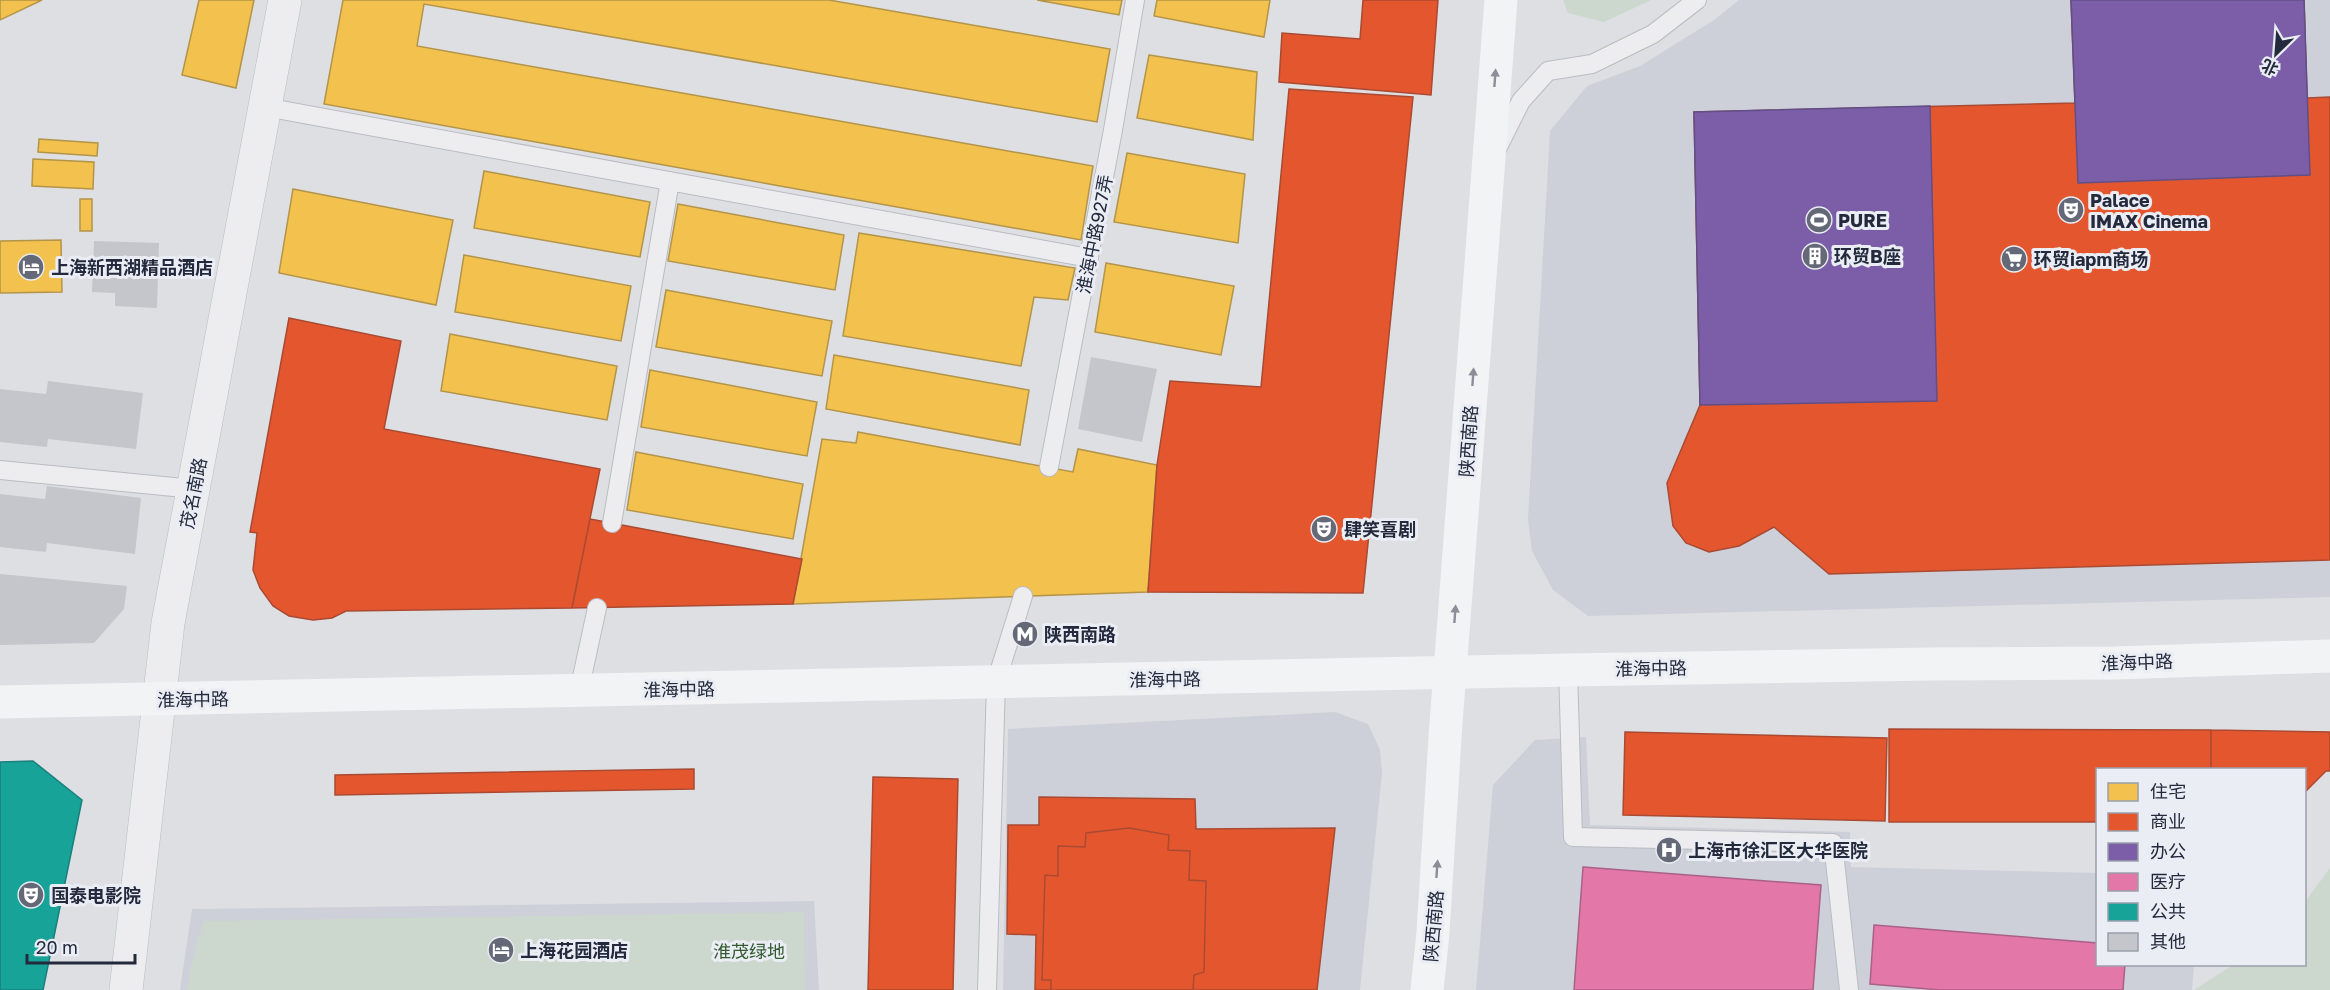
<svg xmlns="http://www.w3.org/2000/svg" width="2330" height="990" viewBox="0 0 2330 990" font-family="'Golos Text','Noto Sans SC',sans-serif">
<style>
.built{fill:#cdd0d9}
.green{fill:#ccd7cd}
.homes{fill:#f2c14e;stroke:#b49449;stroke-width:1.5}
.shops{fill:#e4572e;stroke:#aa4a32;stroke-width:1.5}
.offices{fill:#7b5ea7;stroke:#614e87;stroke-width:1.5}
.health{fill:#e377a8;stroke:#aa6088;stroke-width:1.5}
.public{fill:#17a398;stroke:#1b7f7d;stroke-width:1.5}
.building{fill:#c4c6cb}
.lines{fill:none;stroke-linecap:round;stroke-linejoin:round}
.service-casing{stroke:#babcc1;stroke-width:20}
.minor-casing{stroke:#babcc1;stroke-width:34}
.service{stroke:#ededf0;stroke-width:18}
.minor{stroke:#ededf0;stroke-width:33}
.secondary{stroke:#f2f3f4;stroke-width:33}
.oneway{fill:#8b8e98}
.labels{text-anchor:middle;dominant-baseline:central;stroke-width:6;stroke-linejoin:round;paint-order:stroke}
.poi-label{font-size:18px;font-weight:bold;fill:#242a3d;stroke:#eaedf4;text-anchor:start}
.street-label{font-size:18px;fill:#242a3d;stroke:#eaedf4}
.park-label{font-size:18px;fill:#345a30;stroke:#eaedf4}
</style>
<rect width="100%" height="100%" fill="#dddfe3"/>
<!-- built -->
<path class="built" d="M1739,0h591v597l-742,19 -35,-26 -21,-39 -4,-32 22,-388 37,-45 53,-20 74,-46z
M1335,712l33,12 12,26 2,23 -22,217h-357l5,-261z
M1586,737l4,88 260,7 1,35 246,6 1,91 96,1 -2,25h-716l17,-205 42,-45z
M814,901l5,89h-639l12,-81z"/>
<!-- green -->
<path class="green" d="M1563,0h88l-47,22 -36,-9z
M2330,868v122h-136l39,-25 71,-1 1,-62z
M804,912l1,78h-618l4,-22 12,-47z"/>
<!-- homes -->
<path class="homes" d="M0,0h42l-42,20z
M199,0h55l-18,88 -54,-13z
M343,0h486l281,49 -13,73 -673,-118 -7,42 676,120 -12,74 -757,-136z
M1037,0h85l-3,15z
M1157,0h113l-6,37 -110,-21z
M1149,55l108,17 -4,68 -116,-22z
M39,139l59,4 -1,13 -59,-4z
M1127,153l118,21 -7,69 -124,-21z
M33,159l61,3 -1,27 -61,-3z
M484,171l166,31 -10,55 -166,-29z
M293,189l160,31 -17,85 -157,-32z
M80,199h12v32h-12z
M678,204l166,31 -9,55 -167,-29z
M859,233l216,35 -7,32 -34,-3 -13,69 -178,-30z
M61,240l1,52 -62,1v-52z
M464,255l167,31 -10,55 -166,-29z
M1106,263l128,23 -13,69 -126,-23z
M666,290l166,31 -10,55 -166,-29z
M450,334l167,32 -10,54 -166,-29z
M834,355l195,35 -9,55 -194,-36z
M650,370l167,32 -10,54 -166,-29z
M858,432l215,40 5,-23 79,16 -9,127 -355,12 29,-165 34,4z
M636,452l167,32 -10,55 -166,-29z"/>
<!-- shops -->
<path class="shops" d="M1363,0h75l-7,95 -152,-13 3,-49 78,6z
M2071,0h233l3,98 23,-1v463l-501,14 -55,-47 -35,19 -30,6 -23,-9 -13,-17 -6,-43 33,-78 -6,-293 381,-9z
M1289,89l124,8 -50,496 -215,-1 9,-127 13,-84 91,6z
M289,318l112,23 -17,88 216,40 -28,139 -226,3 -14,7 -19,2 -24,-4 -16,-10 -13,-18 -7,-18 4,-37 -7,-1z
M590,519l212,40 -9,45 -221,4z
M1889,729l322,1v40h-113v52h-209z
M2211,730l119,2v39h-4l-22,22v-23h-93z
M1625,732l262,6 -2,83 -262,-6z
M694,769v20l-359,6v-20z
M873,777l85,2 -5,211h-85z
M1039,797l156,2 1,30 139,-1 -18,162h-282l1,-55 -29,-1 1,-109h31z
M1129,828l40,7 -1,15 22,1 -1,29 17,1 -2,91 -10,3 -1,15h-142v-10h-9l3,-105 13,1v-30l27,1 1,-14z"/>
<!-- offices -->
<path class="offices" d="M2071,0h233l6,175 -232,8z
M1930,106l7,295 -237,4 -6,-293z"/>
<!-- health -->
<path class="health" d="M1583,867l238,18 -8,105h-239z
M1874,925l224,18v21h27l-2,26h-183l-70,-6z"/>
<!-- public -->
<path class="public" d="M33,761l49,39 -39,190h-43v-228z"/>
<!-- building -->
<path class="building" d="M94,241l65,2 -2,65 -42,-2v-13l-23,-1z
M1091,357l66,12 -15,73 -64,-13z
M48,381l95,12 -7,56 -88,-10 -1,8 -47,-5v-53l46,5z
M47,486l94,12 -6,56 -88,-11 -1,9 -46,-5v-53l45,5z
M0,574l127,12 -3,23 -30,34 -94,2z"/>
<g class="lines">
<defs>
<path id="service" d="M265,107l824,151
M1497,149l24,-48 27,-30 44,-7 61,-30 44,-34
M1049,467l64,-337 22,-130
M0,470l194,19
M612,523l58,-342
M1568,670l5,167 260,6 16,147
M579,691l18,-83
M987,990l9,-308 27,-86"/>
<path id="minor" d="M126,990l42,-367 117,-623"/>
</defs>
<!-- service casing -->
<use href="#service" class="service-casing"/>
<!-- minor casing -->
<use href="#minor" class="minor-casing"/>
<!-- service -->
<use href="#service" class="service"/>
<!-- minor -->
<use href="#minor" class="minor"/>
<!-- secondary -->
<path class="secondary" d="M0,702l1568,-32 363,-6 183,-1 216,-7
M1427,990l6,-57 12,-196 56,-737"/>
</g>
<!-- one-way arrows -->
<defs><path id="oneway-solid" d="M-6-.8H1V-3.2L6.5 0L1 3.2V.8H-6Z" transform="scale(1.5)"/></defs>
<g class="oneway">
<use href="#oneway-solid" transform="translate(1495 78) rotate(-86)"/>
<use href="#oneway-solid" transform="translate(1473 377) rotate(-86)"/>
<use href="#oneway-solid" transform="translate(1455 614) rotate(-86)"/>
<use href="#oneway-solid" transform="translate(1437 869) rotate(-86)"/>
</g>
<!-- icons -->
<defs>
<symbol id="theatre-disc" viewBox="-11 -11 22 22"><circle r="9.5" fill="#656977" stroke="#eaedf4"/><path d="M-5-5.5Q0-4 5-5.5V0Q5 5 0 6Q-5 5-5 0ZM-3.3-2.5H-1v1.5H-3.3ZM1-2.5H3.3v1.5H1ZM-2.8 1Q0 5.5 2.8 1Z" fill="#fff"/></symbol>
<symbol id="stadium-disc" viewBox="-11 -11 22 22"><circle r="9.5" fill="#656977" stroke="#eaedf4"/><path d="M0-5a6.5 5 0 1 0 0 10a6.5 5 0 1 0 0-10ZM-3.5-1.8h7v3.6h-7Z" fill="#fff"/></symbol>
<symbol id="building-disc" viewBox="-11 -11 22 22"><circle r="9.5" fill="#656977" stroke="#eaedf4"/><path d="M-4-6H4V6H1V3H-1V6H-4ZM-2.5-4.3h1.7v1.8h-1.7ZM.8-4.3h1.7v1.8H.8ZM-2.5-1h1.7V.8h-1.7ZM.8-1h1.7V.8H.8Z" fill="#fff"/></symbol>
<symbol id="supermarket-disc" viewBox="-11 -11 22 22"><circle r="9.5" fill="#656977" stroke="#eaedf4"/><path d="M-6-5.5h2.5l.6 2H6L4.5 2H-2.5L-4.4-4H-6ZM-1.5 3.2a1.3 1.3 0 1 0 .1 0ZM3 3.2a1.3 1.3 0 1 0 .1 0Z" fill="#fff"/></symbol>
<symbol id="hotel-disc" viewBox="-11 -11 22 22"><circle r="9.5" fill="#656977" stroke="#eaedf4"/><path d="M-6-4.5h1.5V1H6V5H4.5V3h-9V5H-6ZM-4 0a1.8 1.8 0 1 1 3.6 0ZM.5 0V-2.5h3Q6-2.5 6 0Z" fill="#fff"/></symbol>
<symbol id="metro-disc" viewBox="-11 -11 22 22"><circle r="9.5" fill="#656977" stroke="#eaedf4"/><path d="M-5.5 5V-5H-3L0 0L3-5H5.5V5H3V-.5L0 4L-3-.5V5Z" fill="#fff"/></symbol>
<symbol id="hospital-disc" viewBox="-11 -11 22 22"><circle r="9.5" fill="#656977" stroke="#eaedf4"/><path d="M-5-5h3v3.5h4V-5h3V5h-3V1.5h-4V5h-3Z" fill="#fff"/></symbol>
</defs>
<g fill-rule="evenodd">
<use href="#theatre-disc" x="2056" y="195" width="30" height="30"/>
<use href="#stadium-disc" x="1804" y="205" width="30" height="30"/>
<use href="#building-disc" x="1800" y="241" width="30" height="30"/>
<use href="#supermarket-disc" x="1999" y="244" width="30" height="30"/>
<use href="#hotel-disc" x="16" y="252" width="30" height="30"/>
<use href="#theatre-disc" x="1309" y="514" width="30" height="30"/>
<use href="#metro-disc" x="1010" y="619" width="30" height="30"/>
<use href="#hospital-disc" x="1654" y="835" width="30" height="30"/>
<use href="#theatre-disc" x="16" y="880" width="30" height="30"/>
<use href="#hotel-disc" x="486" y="935" width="30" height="30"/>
</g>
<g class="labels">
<!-- poi labels -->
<g class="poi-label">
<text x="2090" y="200">Palace<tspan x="2090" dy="21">IMAX Cinema</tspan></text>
<text x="1838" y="220">PURE</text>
<text x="1834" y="256">环贸B座</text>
<text x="2034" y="259">环贸iapm商场</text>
<text x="51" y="267">上海新西湖精品酒店</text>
<text x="1344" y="529">肆笑喜剧</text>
<text x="1044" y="634">陕西南路</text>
<text x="1688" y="850">上海市徐汇区大华医院</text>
<text x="51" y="895">国泰电影院</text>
<text x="520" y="950">上海花园酒店</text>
</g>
<!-- street labels -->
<g class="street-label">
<text transform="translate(1094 234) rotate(-79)">淮海中路927弄</text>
<text transform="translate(1468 441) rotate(-86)">陕西南路</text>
<text transform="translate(193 493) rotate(-79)">茂名南路</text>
<text transform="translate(2137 662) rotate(-2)">淮海中路</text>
<text transform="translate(1651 668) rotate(-1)">淮海中路</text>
<text transform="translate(1165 679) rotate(-1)">淮海中路</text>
<text transform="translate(679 689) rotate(-1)">淮海中路</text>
<text transform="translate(193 699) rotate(-1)">淮海中路</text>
<text transform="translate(1433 926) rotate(-85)">陕西南路</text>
</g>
<!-- park labels -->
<g class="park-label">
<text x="749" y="951">淮茂绿地</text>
</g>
</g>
<!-- legend -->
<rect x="2096" y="768" width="210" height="198" fill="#eaedf4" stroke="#9b9fab" stroke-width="1.5"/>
<rect x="2108" y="783" width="30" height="18" fill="#f2c14e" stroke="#9b9fab" stroke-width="1.5"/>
<text x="2150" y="798" font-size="18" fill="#242a3d">住宅</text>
<rect x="2108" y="813" width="30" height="18" fill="#e4572e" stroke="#9b9fab" stroke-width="1.5"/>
<text x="2150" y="828" font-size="18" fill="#242a3d">商业</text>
<rect x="2108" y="843" width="30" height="18" fill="#7b5ea7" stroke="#9b9fab" stroke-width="1.5"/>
<text x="2150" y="858" font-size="18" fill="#242a3d">办公</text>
<rect x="2108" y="873" width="30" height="18" fill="#e377a8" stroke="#9b9fab" stroke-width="1.5"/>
<text x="2150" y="888" font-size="18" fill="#242a3d">医疗</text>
<rect x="2108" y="903" width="30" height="18" fill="#17a398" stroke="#9b9fab" stroke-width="1.5"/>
<text x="2150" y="918" font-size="18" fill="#242a3d">公共</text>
<rect x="2108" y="933" width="30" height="18" fill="#c4c6cb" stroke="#9b9fab" stroke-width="1.5"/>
<text x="2150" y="948" font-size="18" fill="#242a3d">其他</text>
<!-- north arrow -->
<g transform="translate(2276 54) rotate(205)" stroke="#eaedf4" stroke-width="4.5" paint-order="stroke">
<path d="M0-4.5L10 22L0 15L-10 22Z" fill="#242a3d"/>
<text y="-9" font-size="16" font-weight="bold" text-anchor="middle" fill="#242a3d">北</text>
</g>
<!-- scale -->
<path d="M27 954v9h108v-9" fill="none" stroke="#242a3d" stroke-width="3"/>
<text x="36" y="954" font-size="18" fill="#242a3d" stroke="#eaedf4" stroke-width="4.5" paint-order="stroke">20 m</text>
</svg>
